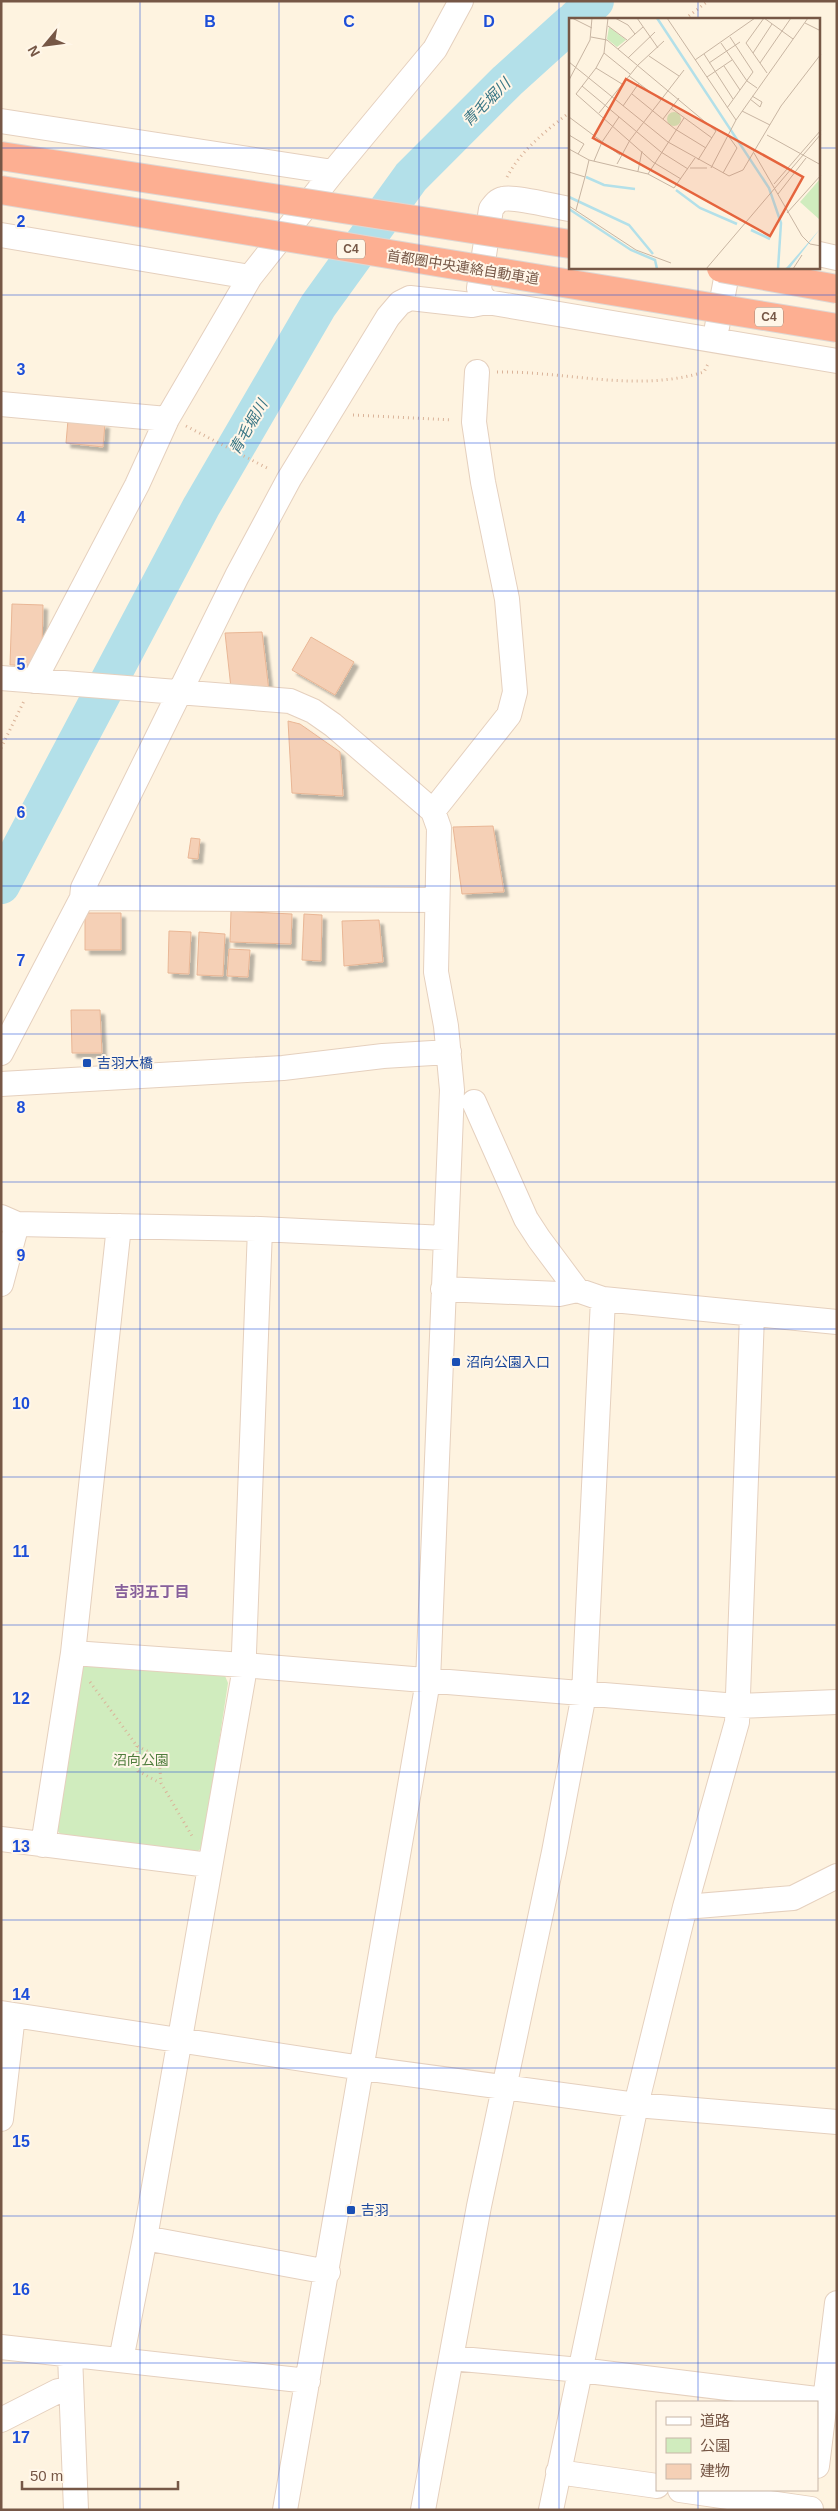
<svg xmlns="http://www.w3.org/2000/svg" width="838" height="2511" viewBox="0 0 838 2511" font-family="Helvetica,'Noto Sans JP',sans-serif">
<style>
.green{fill:#d0ecbe}
.lines{fill:none;stroke-linecap:round;stroke-linejoin:round}
.river{stroke:#b3e0e9;stroke-width:38}
.building{fill:#f5d0b6;stroke:#e9b695;filter:url(#shadow)}
.minor-casing{stroke:#e5d0be;stroke-width:26}
.path{stroke:#dab399;stroke-width:3;stroke-dasharray:1 4;stroke-linecap:butt}
.minor{stroke:#fff;stroke-width:24}
.highway-bridge-casing{stroke:#ded7d3;stroke-width:30;stroke-linecap:butt}
.highway-bridge{stroke:#fdaf92;stroke-width:28}
.grid{fill:none;stroke:#1d4ed8;stroke-width:1;stroke-opacity:0.55}
.transit-dot{fill:#1a4fb4;stroke:#fff6e8;stroke-width:2}
.labels{text-anchor:middle;dominant-baseline:central;stroke-width:4;stroke-linejoin:round;paint-order:stroke}
.shield{fill:#fff6e8;stroke:#9f8777;stroke-width:1}
.shield-label{font-size:12px;font-weight:bold;fill:#765746}
.street-label{font-size:14px;fill:#765746;stroke:#fff6e8}
.transit-label{font-size:14px;fill:#164399;stroke:#fff6e8;text-anchor:start}
.park-label{font-size:14px;fill:#4f7d3d;stroke:#fff6e8}
.water-label{font-size:15px;font-style:italic;fill:#3b7785;stroke:#fff6e8}
.neighbourhood-label{font-size:15px;font-weight:bold;fill:#87609b;stroke:#fff6e8}
.inset-river{fill:none;stroke:#b3e0e9;stroke-width:2.5}
.inset-road{fill:none;stroke:#c8b5a2;stroke-width:1}
.view{fill:#e5643d;fill-opacity:0.15;stroke:#e5643d;stroke-width:2.5}
.inset-edge{fill:none;stroke:#765746;stroke-width:2.5}
.grid-label{font-size:16px;text-anchor:middle;font-weight:bold;fill:#1d4ed8;stroke:#fff6e8;stroke-width:4;stroke-linejoin:round;paint-order:stroke}
</style>
<defs>
<filter id="shadow"><feDropShadow dx="4.5" dy="4.5" stdDeviation="1" flood-color="#0004"/></filter>
</defs>
<rect width="100%" height="100%" fill="#fef3e0"/>
<!-- green -->
<path class="green" d="M87,1664l136,7 5,12 -25,164 -9,7 -132,-18 -6,-7 24,-161z"/>
<g class="lines">
<!-- river -->
<path class="river" d="M576,19l19,-18
M1,885l200,-378 117,-201 93,-129 96,-96 63,-57"/>
</g>
<!-- building -->
<path class="building" d="M68,420l37,4 -2,23 -37,-4z
M12,604l31,1 -1,45 -4,15h-28z
M262,632l7,59 -38,-3 -6,-55z
M311,637l43,25 -19,33 -43,-25z
M288,721l12,3 40,28 3,44 -51,-3z
M493,826l11,66 -42,2 -9,-67z
M191,838l9,1 -2,20 -10,-1z
M231,911l61,3 -1,30 -61,-2z
M85,913h36v37h-36z
M304,914l18,1 -1,46 -19,-1z
M379,920l4,42 -39,4 -2,-45z
M169,931l22,1 -2,42 -21,-1z
M199,932l26,2 -2,42 -26,-1z
M229,949l21,1 -2,27 -21,-1z
M71,1010h29l2,43h-30z"/>
<g class="lines">
<defs>
<path id="minor" d="M1,121l332,51
M570,209c-14,-2 -55,-13 -67,-10 -6,1 -9,6 -12,10l-12,79 2,7 6,7 350,59
M1,235l249,42
M819,254l18,4
M717,327l11,-59
M1,404l166,15
M1,678l289,23 23,10 20,14 100,86 6,17 -3,144 10,54 6,64 -24,591 -143,829
M34,681l103,-196 30,-66 83,-142 83,-105 102,-123 26,-48
M433,811l76,-96 6,-23 -8,-93 -24,-117 -9,-60 3,-50
M82,898l1,-10 154,-312 52,-97 99,-162 12,-14 10,-5 62,7 15,-3
M1,1053l81,-155 355,2
M1,1084l282,-16 100,-12 66,-4
M474,1102l52,117 13,20 38,51 26,9 234,23
M1,1217l16,7 243,5 185,9
M1,1284l16,-60
M443,1289l116,5 18,-4
M73,1653l170,12 494,41 100,-4
M1,1839l208,26
M43,1845l30,-192 46,-427
M685,1907l108,-9 44,-22
M1,2013l361,55 274,37 201,17
M1,2119l12,-104
M145,2238l183,34
M1,2347l307,34
M70,2355l6,155
M451,2358l129,12 245,30
M121,2360l24,-122 98,-559 17,-450
M1,2420l57,-29 13,-2
M817,2466l20,-163
M558,2472l99,14
M680,2490l131,19
M423,2510l56,-304 75,-354 30,-158 19,-395
M551,2510l85,-405 49,-198 52,-185 15,-407"/>
</defs>
<!-- minor casing -->
<use href="#minor" class="minor-casing"/>
<!-- path -->
<path class="path" d="M685,19l23,-18
M507,177c14,-27 40,-47 63,-65
M497,372c70,-1 139,21 207,0l5,-10
M353,415l99,5
M186,426l83,43
M1,748l23,-47
M90,1682l47,64 22,11 2,26 31,53
M137,1746l1,25 22,12"/>
<!-- minor -->
<use href="#minor" class="minor"/>
<defs>
<path id="highway-bridge" d="M1,156l569,88
M1,190l836,138
M721,268l116,21"/>
</defs>
<!-- highway-bridge casing -->
<use href="#highway-bridge" class="highway-bridge-casing"/>
<!-- highway-bridge -->
<use href="#highway-bridge" class="highway-bridge"/>
</g>
<!-- grid -->
<path class="grid" d="M140,1v2509M279,1v2509M419,1v2509M559,1v2509M698,1v18M1,148h569M819,148h18M698,268v2134M1,295h836M1,443h836M1,591h836M1,739h836M1,886h836M1,1034h836M1,1182h836M1,1329h836M1,1477h836M1,1625h836M1,1772h836M1,1920h836M1,2068h836M1,2216h836M1,2363h836M698,2490v20"/>
<!-- markers -->
<g class="transit-dot">
<rect x="82" y="1058" width="10" height="10" rx="2.5"/>
<rect x="451" y="1357" width="10" height="10" rx="2.5"/>
<rect x="346" y="2205" width="10" height="10" rx="2.5"/>
</g>
<g class="labels">
<!-- shield labels -->
<g class="shield">
<rect x="337" y="239.5" width="28" height="19" rx="4"/>
<rect x="755" y="307.5" width="28" height="19" rx="4"/>
</g>
<g class="shield-label">
<text x="351" y="249">C4</text>
<text x="769" y="317">C4</text>
</g>
<!-- street labels -->
<g class="street-label">
<text transform="translate(463 267) rotate(9)">首都圏中央連絡自動車道</text>
</g>
<!-- transit labels -->
<g class="transit-label">
<text x="97" y="1063">吉羽大橋</text>
<text x="466" y="1362">沼向公園入口</text>
<text x="361" y="2210">吉羽</text>
</g>
<!-- park labels -->
<g class="park-label">
<text x="141" y="1760">沼向公園</text>
</g>
<!-- water labels -->
<g class="water-label">
<text transform="translate(486 102) rotate(-45)">青毛堀川</text>
<text transform="translate(248 427) rotate(-60)">青毛堀川</text>
</g>
<!-- neighbourhood labels -->
<g class="neighbourhood-label">
<text x="152" y="1591">吉羽五丁目</text>
</g>
</g>
<!-- overview -->
<g transform="translate(569 18)">
<rect width="251" height="251" fill="#fef3e0"/>
<path d="M40,9l17,13 -9,7 -10,-8zM98 101a7 7 0 1 1 14 0a7 7 0 1 1-14 0ZM251,161h1l-1,41 -20,-18z" fill="#d0ecbe"/>
<path d="M251,211l-31,40h-5l3,-2z" fill="#b3e0e9"/>
<path class="inset-river" d="M88,0l112,170 12,35 -3,46M17,159l18,8 31,4M107,172l24,18 37,16M0,179l60,28 24,29M0,191l62,41 24,10 2,9M182,212l19,9"/>
<path class="inset-road" d="M3,0l20,10M46,0l13,7 7,9M68,0l21,30M98,0l69,102M236,5l16,8M39,8l19,14M22,19l16,3 109,91 -18,29M152,25l26,38 10,7M49,31l25,-22M35,35l26,21M184,35l19,-29M135,36l29,45M80,38l30,20M59,40l27,-26M126,42l60,-42M0,44l99,80 61,34 14,-6 38,-64 40,-52M140,45l31,-21M191,45l31,-45M155,48l16,24M27,50l8,-15 4,-35M198,55l-21,-30 18,-25 29,21M60,58l32,24M138,59l25,-17M0,62l21,-40 2,-22M53,66l-26,-16 -20,26 77,68 28,17M13,68l79,66 27,17M63,76l43,35 31,19M181,81l10,8 2,-5 -10,-6M54,88l16,-23M102,90l41,30M158,90l26,-36 -23,-35M173,93l28,14M30,95l39,-48 26,-24M0,99l51,38M94,101l16,-21M0,117l15,9 -6,10M198,117l54,30M33,124l17,-25M0,131l20,11 59,14 26,14 21,-30M185,135l48,83 8,8 11,2M25,143l8,-19M48,146l13,-24 54,-70M121,150h17M142,150l25,-48 72,-102M69,153l4,-20M0,154l16,5 -9,33M154,155l14,-25 -10,-14M79,156l36,-56M16,159l4,-17M205,166l47,-54M209,176l28,-36M0,188l67,44 35,13M218,195l34,-38M137,251l115,-135M224,251l9,-14"/>
<path class="view" d="M57,61l177,98 -33,59 -177,-98z"/>
<rect width="251" height="251" class="inset-edge"/>
</g>
<g class="grid-label">
<text x="210" y="27">B</text>
<text x="349" y="27">C</text>
<text x="489" y="27">D</text>
<text x="21" y="227">2</text>
<text x="21" y="375">3</text>
<text x="21" y="523">4</text>
<text x="21" y="670">5</text>
<text x="21" y="818">6</text>
<text x="21" y="966">7</text>
<text x="21" y="1113">8</text>
<text x="21" y="1261">9</text>
<text x="21" y="1409">10</text>
<text x="21" y="1557">11</text>
<text x="21" y="1704">12</text>
<text x="21" y="1852">13</text>
<text x="21" y="2000">14</text>
<text x="21" y="2147">15</text>
<text x="21" y="2295">16</text>
<text x="21" y="2443">17</text>
</g>
<!-- border -->
<rect width="838" height="2511" fill="none" stroke="#765746" stroke-width="5"/>
<!-- legend -->
<rect x="656" y="2401" width="162" height="90" fill="#fff6e8" stroke="#c8b6a7"/>
<rect x="666" y="2417" width="25" height="8" fill="#ffffff" stroke="#c8b6a7"/>
<text x="700" y="2426" font-size="15" fill="#765746">道路</text>
<rect x="666" y="2438" width="25" height="15" fill="#d0ecbe" stroke="#c8b6a7"/>
<text x="700" y="2451" font-size="15" fill="#765746">公園</text>
<rect x="666" y="2464" width="25" height="15" fill="#f5d0b6" stroke="#c8b6a7"/>
<text x="700" y="2476" font-size="15" fill="#765746">建物</text>
<!-- north arrow -->
<g transform="translate(45 45) rotate(241)" stroke="#fff6e8" stroke-width="4" paint-order="stroke">
<path d="M0-4L9 19L0 12L-9 19Z" fill="#765746"/>
<text y="-8" font-size="14" font-weight="bold" text-anchor="middle" fill="#765746">N</text>
</g>
<!-- scale -->
<path d="M22 2481v8h156v-8" fill="none" stroke="#765746" stroke-width="2.5"/>
<text x="30" y="2481" font-size="15" fill="#765746" stroke="#fff6e8" stroke-width="4" paint-order="stroke">50 m</text>
</svg>
